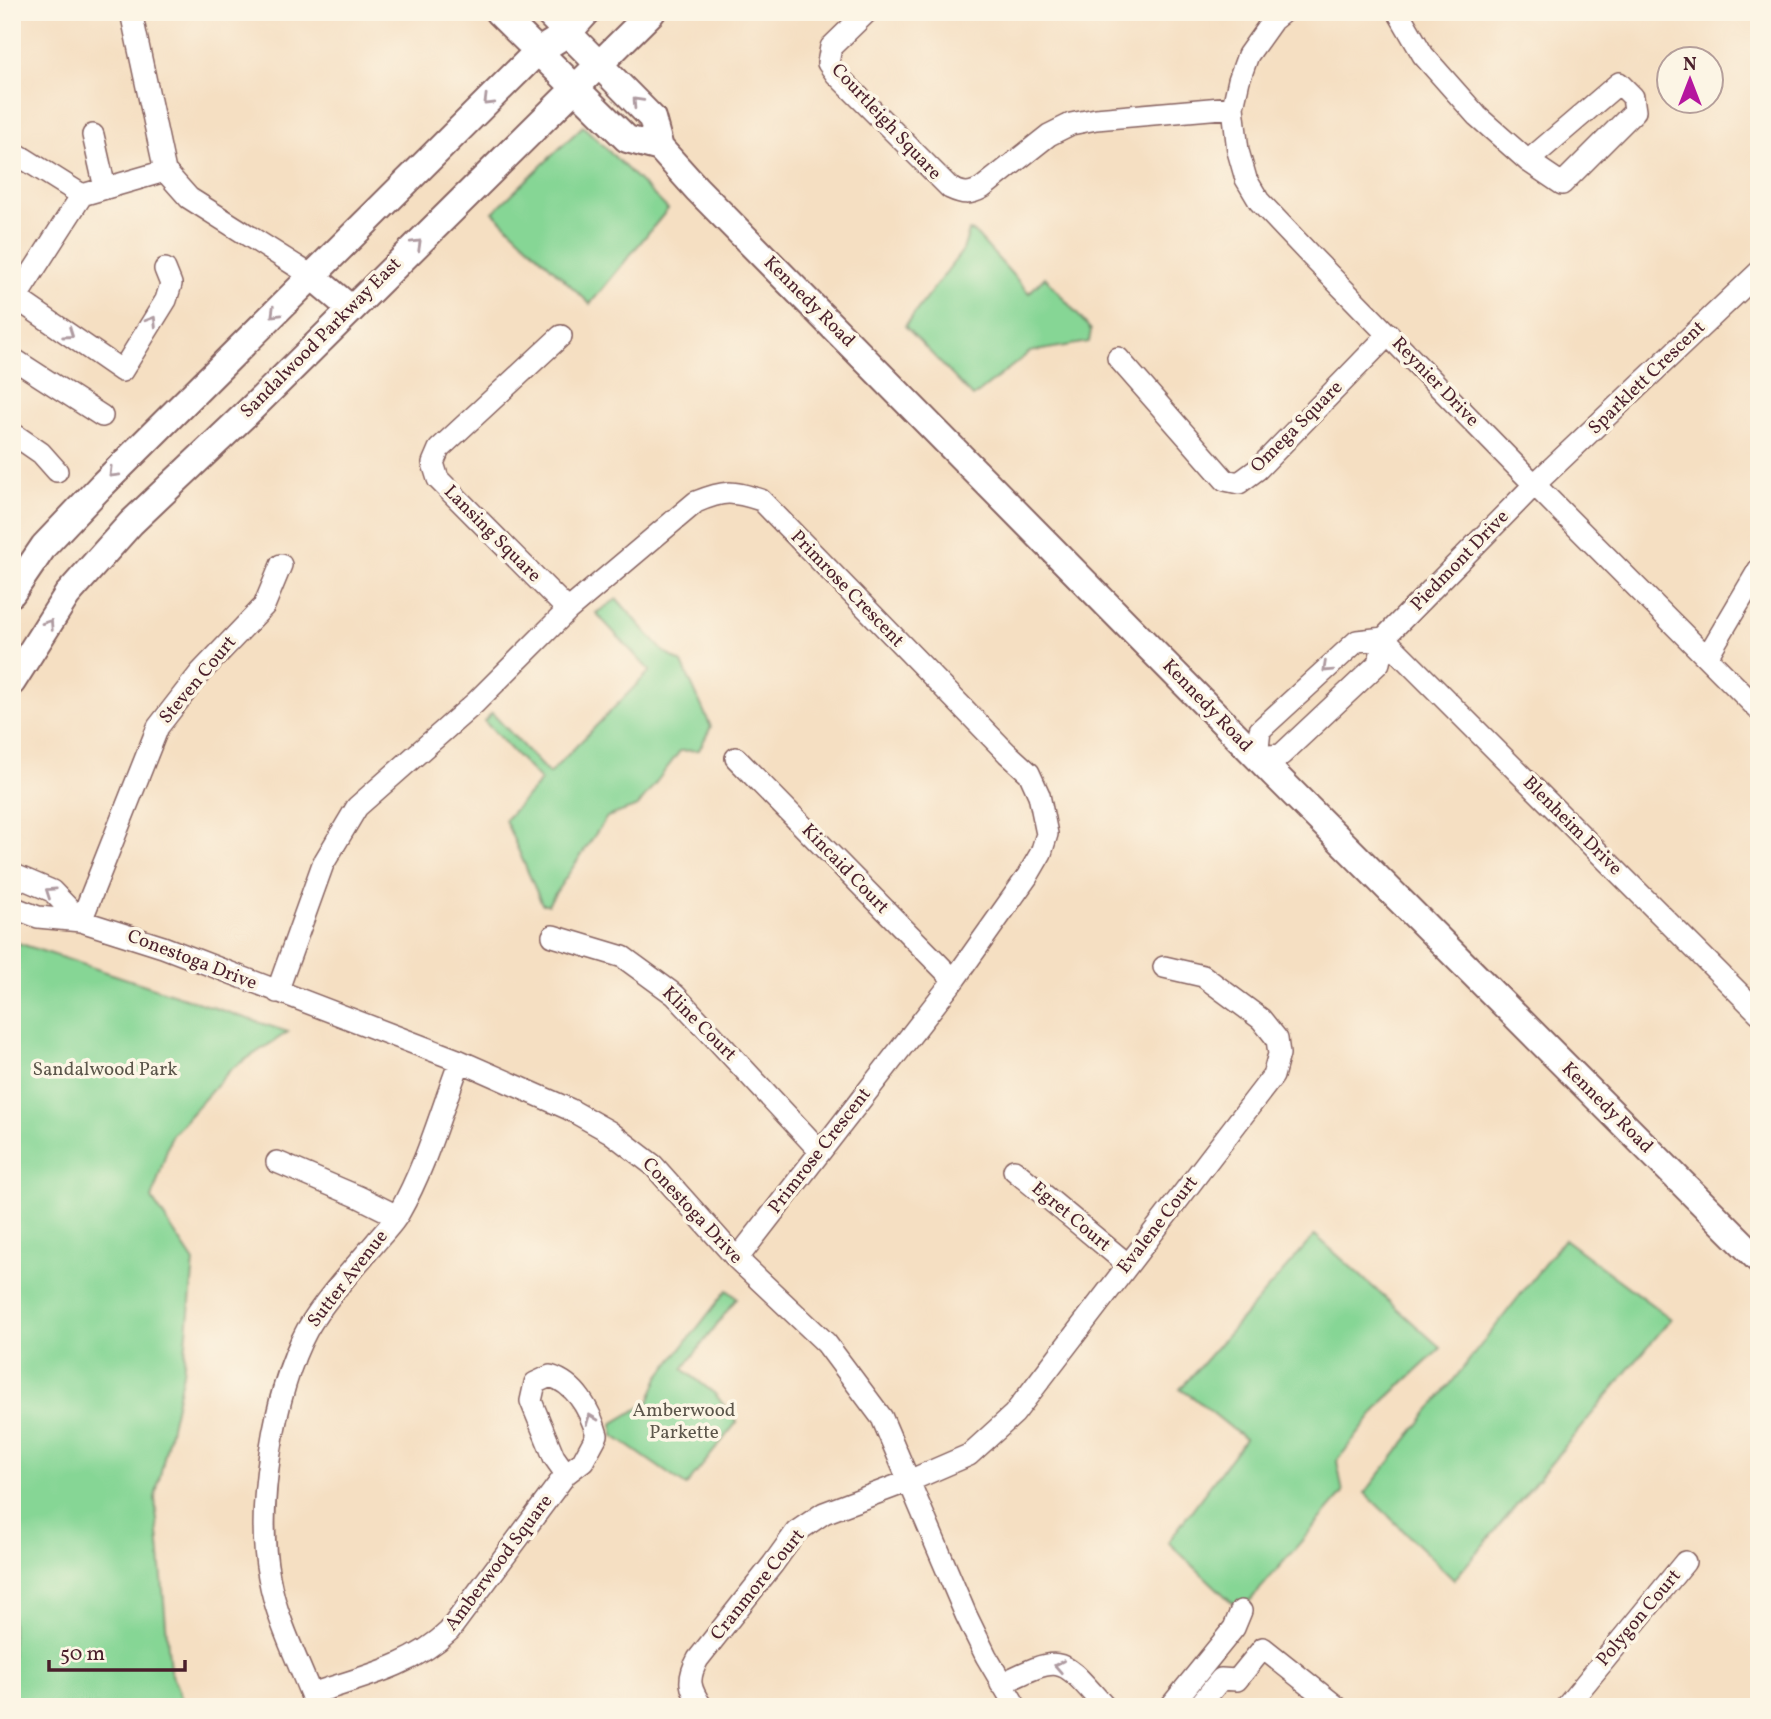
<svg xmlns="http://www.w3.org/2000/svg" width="1771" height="1719" viewBox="0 0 1771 1719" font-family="Vollkorn,serif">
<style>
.green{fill:#86d695;stroke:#687a60;stroke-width:2}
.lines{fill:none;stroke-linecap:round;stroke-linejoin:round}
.minor-casing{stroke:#866260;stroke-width:24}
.major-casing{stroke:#866260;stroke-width:30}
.minor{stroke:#fff;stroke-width:21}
.major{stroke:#fff;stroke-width:26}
.oneway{stroke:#ae9aa0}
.labels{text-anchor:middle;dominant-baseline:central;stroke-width:7;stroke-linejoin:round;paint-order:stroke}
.street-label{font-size:19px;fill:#4a1f2b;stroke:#fcf5e5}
.park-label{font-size:19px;fill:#5c564b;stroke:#fcf5e5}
</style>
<rect width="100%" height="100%" fill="#fcf5e5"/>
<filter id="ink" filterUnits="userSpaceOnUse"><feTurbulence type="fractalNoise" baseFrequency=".0143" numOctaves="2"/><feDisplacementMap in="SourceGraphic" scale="14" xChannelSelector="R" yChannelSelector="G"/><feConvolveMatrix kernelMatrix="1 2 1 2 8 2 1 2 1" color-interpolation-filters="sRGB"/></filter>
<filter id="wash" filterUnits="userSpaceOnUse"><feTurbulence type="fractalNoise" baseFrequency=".00686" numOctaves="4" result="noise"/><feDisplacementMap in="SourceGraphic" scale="28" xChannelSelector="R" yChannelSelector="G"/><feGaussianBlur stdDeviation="1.57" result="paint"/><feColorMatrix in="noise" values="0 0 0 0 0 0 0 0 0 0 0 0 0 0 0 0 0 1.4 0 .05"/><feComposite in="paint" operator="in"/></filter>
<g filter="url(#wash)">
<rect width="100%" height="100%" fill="#f5dfc2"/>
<!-- green -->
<path class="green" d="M583,126l85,83 -78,95 -97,-92z
M969,231l5,1 55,61 16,-16 46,53 -2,12 -59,10 -57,45 -68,-71 58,-76z
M617,599l46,52 19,12 29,64 -12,23 -19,1 -42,55 -31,11 -59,87h-6l-37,-84 36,-39 -57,-60 8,-8 57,61 101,-103 -54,-58z
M12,941l276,91 -57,37 -60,67 -19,63 42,63 -11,111 -28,125 15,172 15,37h-173z
M1315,1235l126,113 -57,53 -47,60 6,32 -102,118 -73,-69 77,-103 -51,-41 -14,-9z
M1564,1239l107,80 -217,261 -89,-87z
M727,1290l10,8 -54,71 32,25 22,28 -51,64 -72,-50 -2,-12 37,-22 10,-25z"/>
</g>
<g filter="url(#ink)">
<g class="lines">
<defs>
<path id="minor" d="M131,12l34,159 24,27 123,78
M867,12l-36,35 -3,16 8,11 114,114c13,6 19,7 32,0l67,-53 22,-11 25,-5 137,-12
M1283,12l-10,8 -25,35 -9,25 -6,27 5,44 8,28 13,22 52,55 210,215 238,239
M1398,12l25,43 54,61 51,45 34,23 73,-73 -2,-14 -14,-14 -91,78
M93,135l12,53
M12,151l70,44 -70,109
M82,195l83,-24
M16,298l106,73 44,-71 5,-16 -6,-15
M561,336l-122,113 -6,14 5,16 130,131
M12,358l90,58
M1118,358l107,122 14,3 19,-14 131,-135
M12,433l29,20 16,18
M1384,638l-27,3 -97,89 -3,27 24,-2 98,-92 5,-25 151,-154 224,-212
M1384,638l375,375
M1707,657l52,-88
M736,758l218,222
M12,874l40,17 29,30
M12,907l26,10 43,4 82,26 297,114 109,48 41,23 43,33 84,94 89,84 56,75 84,197 20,41 30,51
M81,921l77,-194 42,-54 64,-67 17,-41
M553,936l70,21 52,38 145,156
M277,992l46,-128 34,-57 118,-104 93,-93 128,-108c29,-12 36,-11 65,-2l246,253 22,20 10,22 8,39 -6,19 -14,24 -73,103 -217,279
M277,1162l82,35 38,19
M1014,1170l113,94
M1001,1684c63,-31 59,-27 104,23
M311,1694c48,-16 101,-27 138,-63l117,-157 17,-13 14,-26c-7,-25 -21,-51 -47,-59l-15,7 -4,18 23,56 12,17
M316,1707c-16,-43 -39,-85 -47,-130 -14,-68 5,-187 38,-247 17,-30 47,-62 69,-88 7,-9 17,-18 23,-29 27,-47 42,-102 61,-152
M702,1707c-13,-19 -15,-28 -4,-48l75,-95 23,-32 28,-19 85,-32 60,-26 45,-41 259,-338 6,-22 -2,-15 -16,-20 -58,-43 -39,-9
M1170,1707l64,-79 7,-17
M1198,1707l23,-28 16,1 26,-32 74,59
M1566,1707l119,-145"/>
<path id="major" d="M498,12l129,127 33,9
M547,12l105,106 8,30 37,41 578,586 484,485
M312,276l38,32
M12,593l32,-47 57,-60 436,-434 31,-19 19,-21
M12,682l55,-87 64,-72 116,-110 405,-401"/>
</defs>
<!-- minor casing -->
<use href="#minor" class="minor-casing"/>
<!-- major casing -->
<use href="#major" class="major-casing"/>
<!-- minor -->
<use href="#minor" class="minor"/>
<!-- major -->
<use href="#major" class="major"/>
</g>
<!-- one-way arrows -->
<defs><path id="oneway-chevron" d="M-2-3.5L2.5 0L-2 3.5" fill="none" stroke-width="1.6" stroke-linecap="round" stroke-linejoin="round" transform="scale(1.75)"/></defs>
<g class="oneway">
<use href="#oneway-chevron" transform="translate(488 101) rotate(135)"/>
<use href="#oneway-chevron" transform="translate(637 102) rotate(-133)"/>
<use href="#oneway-chevron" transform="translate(417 244) rotate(-44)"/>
<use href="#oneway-chevron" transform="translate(275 313) rotate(136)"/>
<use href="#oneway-chevron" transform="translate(152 321) rotate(-58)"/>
<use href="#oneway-chevron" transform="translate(69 334) rotate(35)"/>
<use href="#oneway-chevron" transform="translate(113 473) rotate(135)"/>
<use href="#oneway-chevron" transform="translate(49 624) rotate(-57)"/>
<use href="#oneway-chevron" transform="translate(1327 668) rotate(137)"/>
<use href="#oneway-chevron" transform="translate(50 892) rotate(-146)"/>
<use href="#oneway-chevron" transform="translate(591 1419) rotate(-111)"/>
<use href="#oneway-chevron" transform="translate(1059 1666) rotate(-169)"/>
</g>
</g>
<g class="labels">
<!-- street labels -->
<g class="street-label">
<text transform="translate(886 122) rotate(47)">Courtleigh Square</text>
<text transform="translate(809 302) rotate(45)">Kennedy Road</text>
<text transform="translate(321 338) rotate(-45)">Sandalwood Parkway East</text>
<text transform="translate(1647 378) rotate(-44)">Sparklett Crescent</text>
<text transform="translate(1435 382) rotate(46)">Reynier Drive</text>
<text transform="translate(1297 427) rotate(-45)">Omega Square</text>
<text transform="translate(492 534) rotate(45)">Lansing Square</text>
<text transform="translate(1460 561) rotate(-46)">Piedmont Drive</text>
<text transform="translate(847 589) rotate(46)">Primrose Crescent</text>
<text transform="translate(198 680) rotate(-50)">Steven Court</text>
<text transform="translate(1207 706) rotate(46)">Kennedy Road</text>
<text transform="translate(1572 826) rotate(45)">Blenheim Drive</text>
<text transform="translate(845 869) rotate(46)">Kincaid Court</text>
<text transform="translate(192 960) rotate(21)">Conestoga Drive</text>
<text transform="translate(699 1024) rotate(45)">Kline Court</text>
<text transform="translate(1607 1108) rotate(45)">Kennedy Road</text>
<text transform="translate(820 1151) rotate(-52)">Primrose Crescent</text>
<text transform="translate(692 1211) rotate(47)">Conestoga Drive</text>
<text transform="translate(1071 1217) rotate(40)">Egret Court</text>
<text transform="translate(1158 1225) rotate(-52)">Evalene Court</text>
<text transform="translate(348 1279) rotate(-52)">Sutter Avenue</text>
<text transform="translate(499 1563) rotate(-53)">Amberwood Square</text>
<text transform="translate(758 1585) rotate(-51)">Cranmore Court</text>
<text transform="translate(1639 1618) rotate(-50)">Polygon Court</text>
</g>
<!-- park labels -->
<g class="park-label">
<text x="105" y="1070">Sandalwood Park</text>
<text x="684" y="1411">Amberwood<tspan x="684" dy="22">Parkette</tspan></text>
</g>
</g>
<!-- margin -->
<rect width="1771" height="1719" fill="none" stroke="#fcf5e5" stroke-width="42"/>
<!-- north arrow -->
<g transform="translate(1690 80)"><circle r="33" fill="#fcf5e5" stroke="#b59f9b" stroke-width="2"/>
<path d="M0-5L12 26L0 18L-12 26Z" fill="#b5179e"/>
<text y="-10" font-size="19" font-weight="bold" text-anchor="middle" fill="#4a1f2b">N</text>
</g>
<!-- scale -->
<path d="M49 1660v10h136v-10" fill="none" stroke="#4a1f2b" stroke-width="3.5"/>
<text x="60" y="1660" font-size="21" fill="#4a1f2b" stroke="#fcf5e5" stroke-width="5" paint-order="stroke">50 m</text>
</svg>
